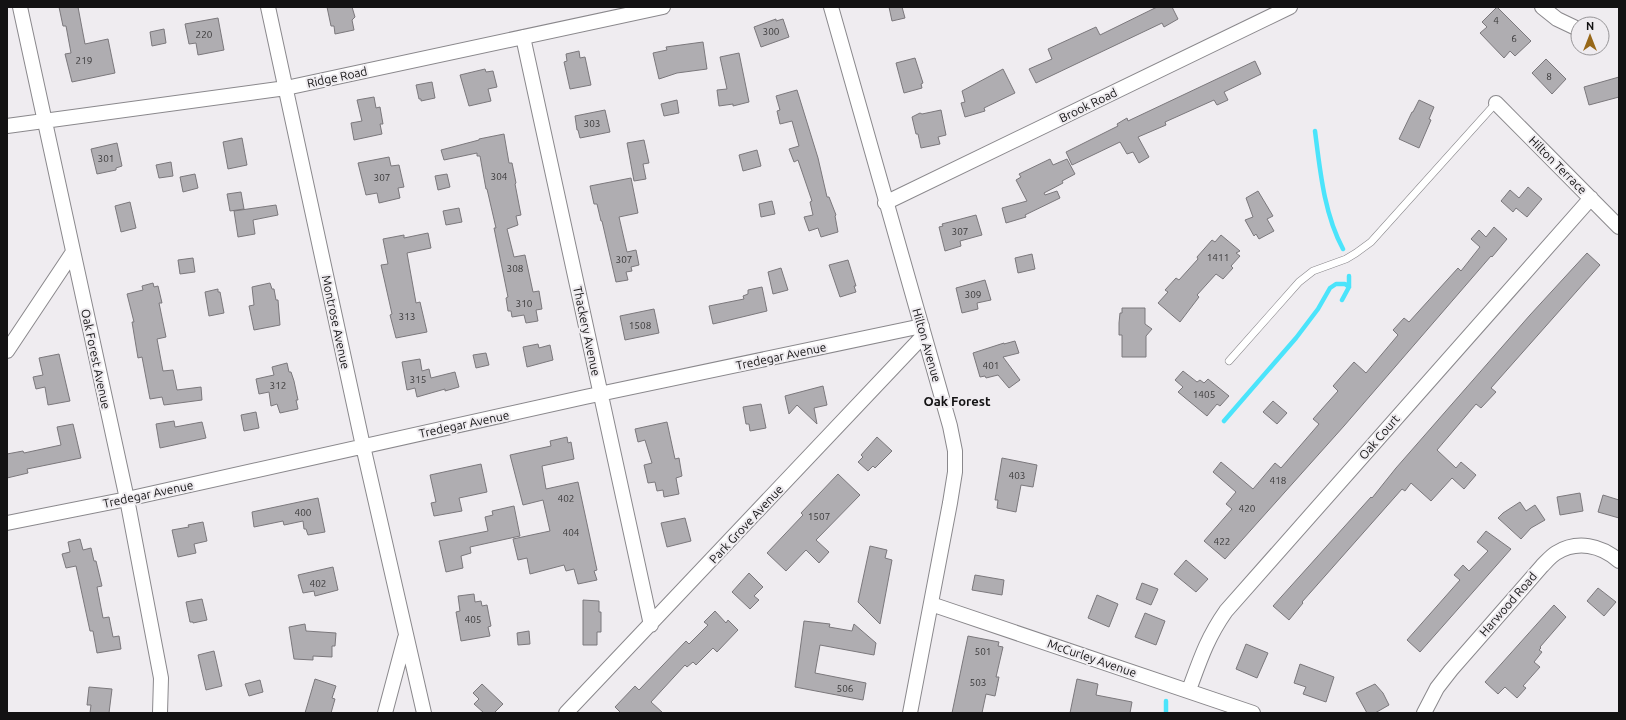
<svg xmlns="http://www.w3.org/2000/svg" width="1626" height="720" viewBox="0 0 1626 720" font-family="Ubuntu,sans-serif">
<style>
.lines{fill:none;stroke-linecap:round;stroke-linejoin:round}
.stream{stroke:#4be4fb;stroke-width:4.5}
.building{fill:#afadb1;stroke:#7b787c}
.lane-casing{stroke:#8a888c;stroke-width:8}
.street-casing{stroke:#8a888c;stroke-width:16}
.lane{stroke:#fff;stroke-width:7}
.street{stroke:#fff;stroke-width:14}
.labels{text-anchor:middle;dominant-baseline:central;stroke-width:4;stroke-linejoin:round;paint-order:stroke}
.number-label{font-size:10px;fill:#3a393a}
.street-label{font-size:12px;fill:#131213;stroke:#efecf0}
.neighbourhood-label{font-size:13px;font-weight:bold;fill:#131213;stroke:#efecf0}
</style>
<rect width="100%" height="100%" fill="#efecf0"/>
<g class="lines">
<!-- stream -->
<path class="stream" d="M1315,131c5,39 9,83 28,118
M1342,300l7,-13v-11
M1224,421l72,-83 22,-29 12,-21 6,-4h9l4,3
M1166,701v12"/>
</g>
<!-- building -->
<path class="building" d="M59,7h19l7,37 23,-5 7,34 -43,9 -7,-28 6,-1 -5,-27h-3z
M327,7h25l3,10 -3,3 2,10 -19,4 -1,-8h-3z
M889,7h13l3,11 -13,3z
M1157,7h15l6,12 -14,8 -2,-4 -126,60 -7,-14 23,-10 -4,-10 48,-22 4,8z
M1497,7l34,34 -16,15 -5,-5 -6,7 -24,-25 7,-6 -5,-5z
M218,18l6,32 -26,5 -2,-12 -7,1 -4,-20z
M776,19v2l7,-2 6,18 -28,10 -7,-20z
M164,29l2,14 -14,3 -2,-14z
M703,42l4,27 -30,4 -18,6 -6,-26 14,-3 -1,-3z
M579,51l1,7 5,-1 6,28 -21,4 -6,-27 3,-1 -1,-7z
M739,53l10,49 -16,4v-2l-14,2 -2,-16 10,-1 -7,-32z
M915,58l8,25 -2,1 1,4 -18,5 -8,-30z
M1546,59l20,20 -14,15 -20,-21z
M1255,61l6,13 -37,18 4,8 -11,5 -3,-5 -49,22 1,3 -28,12 11,20 -10,6 -6,-11 -6,2 -7,-12 -48,23 -6,-13 52,-26 -1,-2 10,-6 1,3z
M485,69l1,3 7,-1 4,16 -9,2 3,12 -22,5 -9,-31z
M1003,69l12,24 -31,15 1,3 -20,6 -4,-14 4,-1 -3,-11z
M1619,77v20l-30,8 -5,-18z
M432,82l3,16 -14,3v-2h-2l-3,-14z
M797,90l21,68 9,39h2l7,18 -1,1 3,16 -17,5 -3,-9 -9,3 -5,-14 9,-2 -3,-13 2,-1 -14,-41 -4,2 -5,-13 10,-3 -7,-25 -12,3 -3,-13 3,-1 -4,-14z
M374,97l2,11 4,-1 3,17h-3l2,10 -28,6 -3,-17 11,-2 -5,-21z
M677,100l2,13 -15,3 -3,-12z
M1419,100l15,7 -5,12 2,1 -12,28 -20,-9 13,-27h1z
M605,110l5,22 -30,6 -2,-8h-1l-2,-14z
M941,110l5,25 -8,2 2,7 -19,4 -3,-14h-2l-4,-17 8,-4 2,1z
M504,134l5,29h3l4,20 -1,1 6,31 -5,1 2,9 -11,4 7,28 11,-2 8,37 6,-1 3,18 -6,1 2,11 -12,2 -2,-8 -12,2 -1,-6h-3l-2,-13 2,-1 -14,-69h2l-9,-39h-1l-6,-33h-3v-3l-33,7 -3,-10 38,-10v-1z
M242,138l5,27 -19,4 -5,-27z
M644,140l5,23 -6,1 3,15 -12,2 -7,-38z
M117,143l5,23 -6,2v2l-19,4 -6,-25z
M757,150l4,16 -18,5 -4,-16z
M389,157l2,9 8,-1 5,22 -6,1 2,10 -21,5 -2,-10 -11,2 -8,-32z
M1050,159l3,6 14,-6 8,15 -13,7 1,2 -19,10 1,2 12,-4 3,7 -35,17 1,2 -20,6 -4,-15 25,-7 -11,-21 5,-3 -2,-3z
M171,162l2,14 -14,2 -3,-13z
M195,174l3,14 -15,4 -3,-15z
M447,174l3,13 -12,3 -3,-14z
M631,178l7,35 -19,4 8,35 9,-2 3,15 -8,2 1,4 -6,1 2,8 -12,2 -14,-61h-1l-4,-17h-3l-4,-18z
M1528,187l14,12 -15,18 -11,-9 -3,4 -12,-11 9,-11 9,8z
M1258,191l15,25 -6,3 7,12 -15,8 -3,-5 -2,2 -9,-16 8,-3 -7,-19z
M241,192l3,17 -14,2 -3,-17z
M772,201l3,13 -14,3 -2,-13z
M130,202l6,26 -15,4 -6,-26z
M276,205l2,10 -25,5 2,14 -17,3 -4,-26z
M459,208l3,14 -16,3 -3,-14z
M976,215l6,20 -22,6 1,5 -16,5 -6,-24 4,-1 -1,-2z
M1494,227l13,12 -15,18 -1,-1 -147,170 -119,133 -21,-18 28,-32 -6,-5 10,-12 -23,-20 8,-10 32,27 22,-26 6,5 38,-44 -6,-5 25,-28 -5,-5 21,-24 12,11 32,-38 -5,-5 11,-12 5,4 49,-54 3,3 19,-24 -9,-8 8,-9 7,7z
M428,233l3,15 -24,5 9,50 4,-1 7,30 -31,6 -6,-23 2,-1 -11,-49 7,-1 -5,-25 21,-4v3z
M1221,235l19,16 -4,2 4,3 -9,10 2,2 -10,11 -7,-5 -19,21 2,2 -19,25 -22,-19 10,-11 -3,-2 11,-12 3,2 19,-21 -1,-2 15,-17 3,2z
M1587,253l13,12 -109,123 5,4 -15,16 -5,-4 -39,46 19,18 5,-6 15,13 -12,14 -12,-11 -21,23 -20,-18 -6,8 -3,-2 -100,113 1,1 -14,17 -16,-14 98,-109 1,1 24,-30 134,-153z
M1032,254l3,15 -17,4 -3,-15z
M193,258l2,14 -15,2 -2,-14z
M848,260l8,26h-2l2,6 -16,5 -11,-32z
M781,268l7,22 -15,4 -5,-22z
M985,280l6,20 -14,3 1,6 -16,4 -6,-25z
M153,283l1,4 4,-1 4,17h-3l7,34 -9,2 6,32 10,-1 4,20 24,-3 1,13 -38,5 -2,-8 -12,2 -8,-42 -4,1 -6,-36h2l-7,-28 16,-4 -1,-4z
M270,283l2,6h2l2,11h2l2,25 -26,5 -5,-24 5,-1 -2,-18z
M762,287l5,24 -54,13 -4,-18 35,-7 -1,-3 5,-2v-4z
M218,289v3h2l4,21 -15,3 -4,-24z
M1122,308h23v16l7,5 -6,7v21h-24v-22h-3v-12l1,-10h2z
M654,309l5,24 -34,7 -5,-24z
M1015,341l4,12 -16,4 17,23 -11,8 -11,-13 -12,3 -1,-2 -5,1 -7,-24 31,-10v1z
M538,344l1,4 11,-3 3,15 -26,7 -4,-20z
M486,353l3,12 -13,3 -3,-13z
M59,354l11,47 -22,4 -3,-18 -9,2 -3,-12 10,-2 -4,-17z
M420,359l2,12 7,-2 2,9 24,-6 4,15 -14,4v-2l-28,8 -2,-9 -8,2 -5,-28z
M287,363l2,9h2l3,9 4,19h-2l2,9 -18,4 -3,-9 -6,2 -2,-14 -10,2 -3,-15 18,-4 -2,-8z
M1183,371l14,11 3,-2 4,3 4,-4 21,17 -9,10 -3,-2 -10,12 -29,-24 5,-5 -8,-7z
M823,386l4,19 -13,3 3,16 -20,-19 -8,9 -4,-18z
M1273,401l14,12 -10,11 -14,-12z
M761,404l5,24 -16,3 -1,-7h-3l-3,-17z
M256,412l3,16 -15,3 -3,-16z
M174,421l1,6 27,-5 4,16 -46,10 -4,-24z
M667,422l8,37 4,-1 3,18 -6,2 3,16 -15,3 -1,-7 -6,1 -2,-9 -7,1 -4,-18 8,-2 -7,-23 -7,2 -3,-13z
M73,424l8,34 -54,11 1,4 -21,5v-24l16,-3 1,2 37,-8 -4,-18z
M567,437l1,6 3,-1 3,17 -32,7 4,23 32,-7 19,88 -3,1 3,9 -19,4 -4,-15 -8,2 -2,-6 -34,9 -3,-16 -9,2 -5,-21 37,-8 -7,-31 -20,5 -13,-50 41,-9 -1,-5z
M877,437l15,14 -17,17 -2,-2 -5,5 -10,-9 5,-5 -2,-2z
M1002,458l35,7 -4,22 -12,-2 -5,27 -19,-4 1,-8h-3z
M481,464l6,28 -28,6 3,13 -28,5 -3,-13 5,-1 -6,-27z
M838,474l22,21 -44,45 13,12 -10,11 -13,-13 -20,21 -19,-18 36,-38 -2,-2z
M1580,493l3,18 -23,4 -3,-18z
M1603,495l16,5v18l-21,-6z
M318,498l7,34 -17,3 -2,-6h-2l-1,-8 -19,4 -1,-4 -29,6 -2,-15z
M1520,502l6,9 9,-6 10,15 -14,8 -10,11 -23,-21 5,-5z
M514,506l6,30 -50,11 1,6 -10,3 2,12 -17,4 -7,-31 49,-10 -3,-14 8,-2 -1,-4z
M685,518l6,23 -24,6 -6,-24z
M203,522l4,19 -13,3 2,9 -18,4 -6,-27 17,-3 -1,-2z
M1486,531l25,18 -91,103 -13,-12 53,-60 -6,-5 9,-10 6,6 19,-20 -11,-9z
M80,539l3,11 8,-2 3,13h2l6,25 -5,1 6,31 6,-1 4,20 6,-1 2,13 -24,4 -4,-22h-3l-14,-65 -10,2 -4,-14 8,-2 -2,-10z
M870,546l17,4 -2,8 7,2 -12,64 -22,-22z
M1186,560l22,19 -12,13 -22,-18z
M333,567l5,23 -23,6 -1,-5 -11,2 -5,-18z
M749,573l14,14 -9,9 5,4 -9,9 -18,-17z
M975,575l29,5 -2,15 -30,-5z
M1142,583l16,6 -7,16 -15,-6z
M1598,588l18,14 -12,14 -17,-15z
M474,594l1,8 6,-1 1,5 5,-1 4,21 -3,1 2,9 -29,5 -5,-29 4,-1 -2,-15z
M1097,595l21,9 -9,23 -21,-9z
M202,599l5,21 -14,3v-1h-3l-4,-20z
M583,600l16,1v11h2v20h-4v13h-14z
M1554,605l12,12 -26,30 1,1 -2,2 3,2 -8,10 6,5 -17,19 3,2 -9,10 -12,-11 -7,7 -13,-12z
M715,611l11,12 2,-3 10,10 -21,22 -4,-4 -17,17 -3,-3 -6,5 -2,-2 -34,37 12,11h-42l-6,-6 20,-21 4,4 47,-49 3,3 19,-19 -4,-3z
M1145,613l20,8 -9,24 -21,-8z
M804,621l26,3 -1,3 23,4 2,-7 22,19 -2,12 -54,-10 -5,28 51,10 -3,17 -68,-13z
M305,624l1,7 30,2 -1,13h-3v11l-19,-1v4l-19,-1 -5,-32z
M529,631l1,13 -12,1 -1,-12z
M968,636l31,6 -1,4 5,1 -7,30h3l-4,19 -9,-2 -4,19h-30z
M1246,644l22,9 -11,25 -21,-9z
M214,651l8,35 -16,4 -8,-35z
M1300,664l34,13 -8,25 -23,-8 3,-7 -12,-4z
M315,679l21,7 -4,12 3,1 -4,14h-26z
M1077,679l21,5 -2,11 36,7 -2,11h-60z
M260,680l3,12 -14,4 -4,-12z
M482,684l21,20 -9,9h-10l-10,-9 5,-5 -6,-6z
M1375,684l8,9 6,12 -14,8h-8l-11,-20z
M89,687l23,2 -3,24h-19l1,-8h-4z"/>
<g class="lines">
<defs>
<path id="lane" d="M1229,361l70,-79 14,-11 33,-12 10,-6 15,-11 125,-139"/>
<path id="street" d="M20,7l107,492 34,179 -1,35
M268,7l95,439 61,267
M831,7l119,419 5,25v21l-5,31 -40,210
M1542,7l15,12 21,10
M523,37l128,588
M1496,103l123,124
M7,126l279,-38 377,-81
M885,203l405,-196
M7,351l66,-99
M7,523l120,-24 458,-102 337,-71
M931,604l322,109
M1189,690c11,-30 18,-52 37,-79l365,-413
M385,713l20,-75
M566,713l358,-378
M1424,713l13,-25 14,-18 91,-104c4,-4 9,-10 14,-13 21,-13 45,-8 63,8"/>
</defs>
<!-- lane casing -->
<use href="#lane" class="lane-casing"/>
<!-- street casing -->
<use href="#street" class="street-casing"/>
<!-- lane -->
<use href="#lane" class="lane"/>
<!-- street -->
<use href="#street" class="street"/>
</g>
<g class="labels">
<!-- number labels -->
<g class="number-label">
<text x="1496" y="20">4</text>
<text x="771" y="31">300</text>
<text x="204" y="34">220</text>
<text x="1514" y="38">6</text>
<text x="84" y="60">219</text>
<text x="1549" y="76">8</text>
<text x="592" y="123">303</text>
<text x="106" y="158">301</text>
<text x="499" y="176">304</text>
<text x="382" y="177">307</text>
<text x="960" y="231">307</text>
<text x="1218" y="257">1411</text>
<text x="624" y="259">307</text>
<text x="515" y="268">308</text>
<text x="973" y="294">309</text>
<text x="524" y="303">310</text>
<text x="407" y="316">313</text>
<text x="640" y="325">1508</text>
<text x="991" y="365">401</text>
<text x="418" y="379">315</text>
<text x="278" y="385">312</text>
<text x="1204" y="394">1405</text>
<text x="1017" y="475">403</text>
<text x="1278" y="480">418</text>
<text x="566" y="498">402</text>
<text x="1247" y="508">420</text>
<text x="303" y="512">400</text>
<text x="819" y="516">1507</text>
<text x="571" y="532">404</text>
<text x="1222" y="541">422</text>
<text x="318" y="583">402</text>
<text x="473" y="619">405</text>
<text x="983" y="651">501</text>
<text x="978" y="682">503</text>
<text x="845" y="688">506</text>
</g>
<!-- street labels -->
<g class="street-label">
<text transform="translate(337 77) rotate(-12)">Ridge Road</text>
<text transform="translate(1088 105) rotate(-26)">Brook Road</text>
<text transform="translate(1558 165) rotate(45)">Hilton Terrace</text>
<text transform="translate(336 322) rotate(78)">Montrose Avenue</text>
<text transform="translate(587 331) rotate(78)">Thackery Avenue</text>
<text transform="translate(927 345) rotate(74)">Hilton Avenue</text>
<text transform="translate(781 356) rotate(-12)">Tredegar Avenue</text>
<text transform="translate(96 359) rotate(78)">Oak Forest Avenue</text>
<text transform="translate(464 424) rotate(-12)">Tredegar Avenue</text>
<text transform="translate(1379 437) rotate(-49)">Oak Court</text>
<text transform="translate(148 494) rotate(-12)">Tredegar Avenue</text>
<text transform="translate(746 524) rotate(-47)">Park Grove Avenue</text>
<text transform="translate(1508 604) rotate(-49)">Harwood Road</text>
<text transform="translate(1092 658) rotate(19)">McCurley Avenue</text>
</g>
<!-- neighbourhood labels -->
<g class="neighbourhood-label">
<text x="957" y="401">Oak Forest</text>
</g>
</g>
<!-- border -->
<rect width="1626" height="720" fill="none" stroke="#131213" stroke-width="16"/>
<!-- north arrow -->
<g transform="translate(1590 36)"><circle r="19" fill="#efecf0" stroke="#979598"/>
<path d="M0-3L7 15L0 10L-7 15Z" fill="#976718"/>
<text y="-6" font-size="11" font-weight="bold" text-anchor="middle" fill="#131213">N</text>
</g>
</svg>
